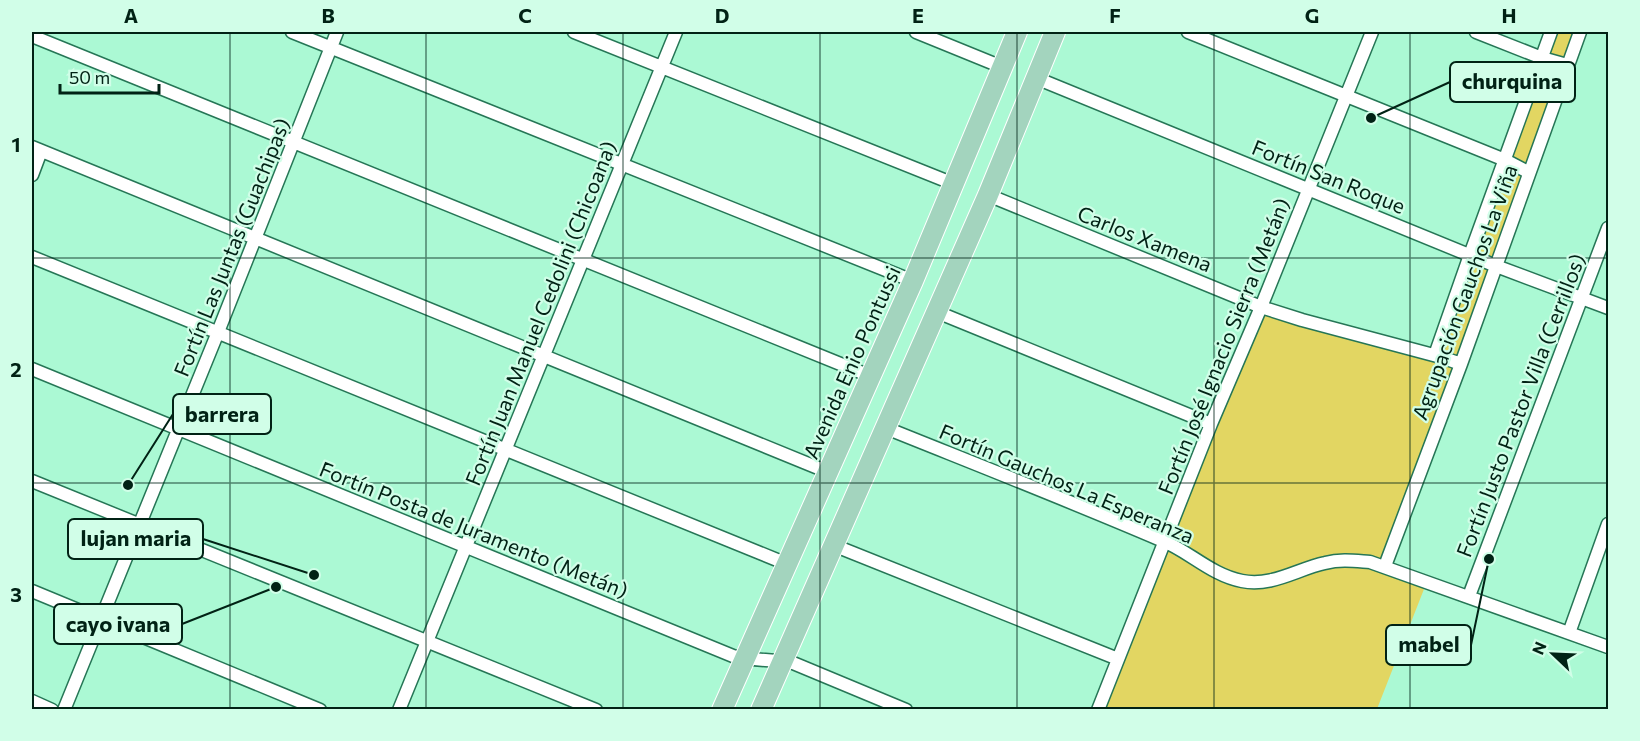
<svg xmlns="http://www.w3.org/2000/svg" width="1640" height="741" viewBox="0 0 1640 741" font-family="Commissioner,sans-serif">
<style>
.green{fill:#e2d662}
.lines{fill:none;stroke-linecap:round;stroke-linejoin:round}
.street-casing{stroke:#267656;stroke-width:15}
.primary-casing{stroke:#fff;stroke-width:22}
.street{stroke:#fff;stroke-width:12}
.primary{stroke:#a3d4be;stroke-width:20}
.grid{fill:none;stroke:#012215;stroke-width:1.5;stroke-opacity:0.55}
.labels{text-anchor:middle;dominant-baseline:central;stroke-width:4.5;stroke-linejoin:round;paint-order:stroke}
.street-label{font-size:21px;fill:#012215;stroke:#d1fee8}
.leader{fill:none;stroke:#012215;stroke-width:2}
.callout-dot{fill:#012215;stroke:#d1fee8;stroke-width:2}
.callout{fill:#d1fee8;stroke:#012215;stroke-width:2}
.callout-label{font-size:22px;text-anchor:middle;font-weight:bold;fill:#012215}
.neatline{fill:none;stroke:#012215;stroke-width:2}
.grid-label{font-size:20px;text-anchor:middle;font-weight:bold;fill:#012215}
</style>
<rect width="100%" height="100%" fill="#abf9d4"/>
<!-- green -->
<path class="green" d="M1553,32h26l-194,536 41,16 -49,125 -277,1 163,-401 171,49z"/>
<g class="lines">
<defs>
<path id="street" d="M292,32l621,249
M574,32l380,152
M916,32l86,35
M1188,32l317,128 23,12
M1476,32l66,26 25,7
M32,36l838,340
M1036,78l460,188 112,42
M32,147l796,325
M32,175l9,-24
M988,195l273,112 41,13 139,37 20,7
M32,257l755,307
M937,312l274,112
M1435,355l35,-100 81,-223
M32,369l701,287c20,5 40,3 60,7l113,47
M886,428c92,37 184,73 275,112 28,11 50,35 81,41 30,6 55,-12 83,-18 16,-4 30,-2 45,-1l238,85
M32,481l564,229
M833,545l285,114
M1385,566l76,-202 119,-332
M32,591l288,119
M1469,596l139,-368
M1569,633l39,-109
M32,701l20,9
M64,710l154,-378 119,-300
M399,710l277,-678
M1098,710l113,-286 50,-117 111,-275"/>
<path id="primary" d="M722,710l191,-429 104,-249
M761,710l227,-515 67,-163"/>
</defs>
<!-- street casing -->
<use href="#street" class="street-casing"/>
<!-- primary casing -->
<use href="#primary" class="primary-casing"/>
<!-- street -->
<use href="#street" class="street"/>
<!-- primary -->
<use href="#primary" class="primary"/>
</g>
<!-- grid -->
<path class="grid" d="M230,32v678M426,32v678M623,32v678M820,32v678M1017,32v678M1214,32v678M1410,32v678M32,258h1576M32,483h1576"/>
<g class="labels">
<!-- street labels -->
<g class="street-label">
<text transform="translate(1329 176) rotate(22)">Fortín San Roque</text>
<text transform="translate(1145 238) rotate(22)">Carlos Xamena</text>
<text transform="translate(231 247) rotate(-68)">Fortín Las Juntas (Guachipas)</text>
<text transform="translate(1464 292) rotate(-70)">Agrupación Gauchos La Viña</text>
<text transform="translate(540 313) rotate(-68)">Fortín Juan Manuel Cedolini (Chicoana)</text>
<text transform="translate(1223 346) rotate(-68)">Fortín José Ignacio Sierra (Metán)</text>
<text transform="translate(851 362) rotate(-66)">Avenida Enio Pontussi</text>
<text transform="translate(1520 405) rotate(-69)">Fortín Justo Pastor Villa (Cerrillos)</text>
<text transform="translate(1067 483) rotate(23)">Fortín Gauchos La Esperanza</text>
<text transform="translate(474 529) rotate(22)">Fortín Posta de Juramento (Metán)</text>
</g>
</g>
<!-- callouts -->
<path class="leader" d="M1371 118L1450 82M128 485L173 414M314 575L203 539M276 587L182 624M1489 559L1471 645"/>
<g class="callout-dot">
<circle cx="1371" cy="118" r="6"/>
<circle cx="128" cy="485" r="6"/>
<circle cx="314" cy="575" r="6"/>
<circle cx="276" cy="587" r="6"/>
<circle cx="1489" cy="559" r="6"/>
</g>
<g class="callout">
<rect x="1450" y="62" width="125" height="40" rx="6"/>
<rect x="173" y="394" width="98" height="40" rx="6"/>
<rect x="68" y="519" width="135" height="40" rx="6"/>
<rect x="54" y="604" width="128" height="40" rx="6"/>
<rect x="1386" y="625" width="85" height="40" rx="6"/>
</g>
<g class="callout-label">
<text x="1512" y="89">churquina</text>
<text x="222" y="422">barrera</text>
<text x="136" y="546">lujan maria</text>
<text x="118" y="632">cayo ivana</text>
<text x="1429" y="652">mabel</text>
</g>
<!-- border -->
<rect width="1640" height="741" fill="none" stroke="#d1fee8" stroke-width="66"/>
<!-- north arrow -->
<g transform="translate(1553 654) rotate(293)" stroke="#d1fee8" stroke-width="4.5" paint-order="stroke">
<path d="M0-4.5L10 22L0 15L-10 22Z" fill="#012215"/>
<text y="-9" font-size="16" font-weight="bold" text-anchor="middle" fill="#012215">N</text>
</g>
<!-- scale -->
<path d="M60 84v9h99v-9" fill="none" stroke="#012215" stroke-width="3"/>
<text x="69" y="84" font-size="18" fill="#012215" stroke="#d1fee8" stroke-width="4.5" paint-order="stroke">50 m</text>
<rect x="33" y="33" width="1574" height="675" class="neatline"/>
<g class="grid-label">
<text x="131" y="23">A</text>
<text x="328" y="23">B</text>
<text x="525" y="23">C</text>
<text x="722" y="23">D</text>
<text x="918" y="23">E</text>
<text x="1115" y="23">F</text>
<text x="1312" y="23">G</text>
<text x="1509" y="23">H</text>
<text x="16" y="152">1</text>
<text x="16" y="377">2</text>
<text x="16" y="602">3</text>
</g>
</svg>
